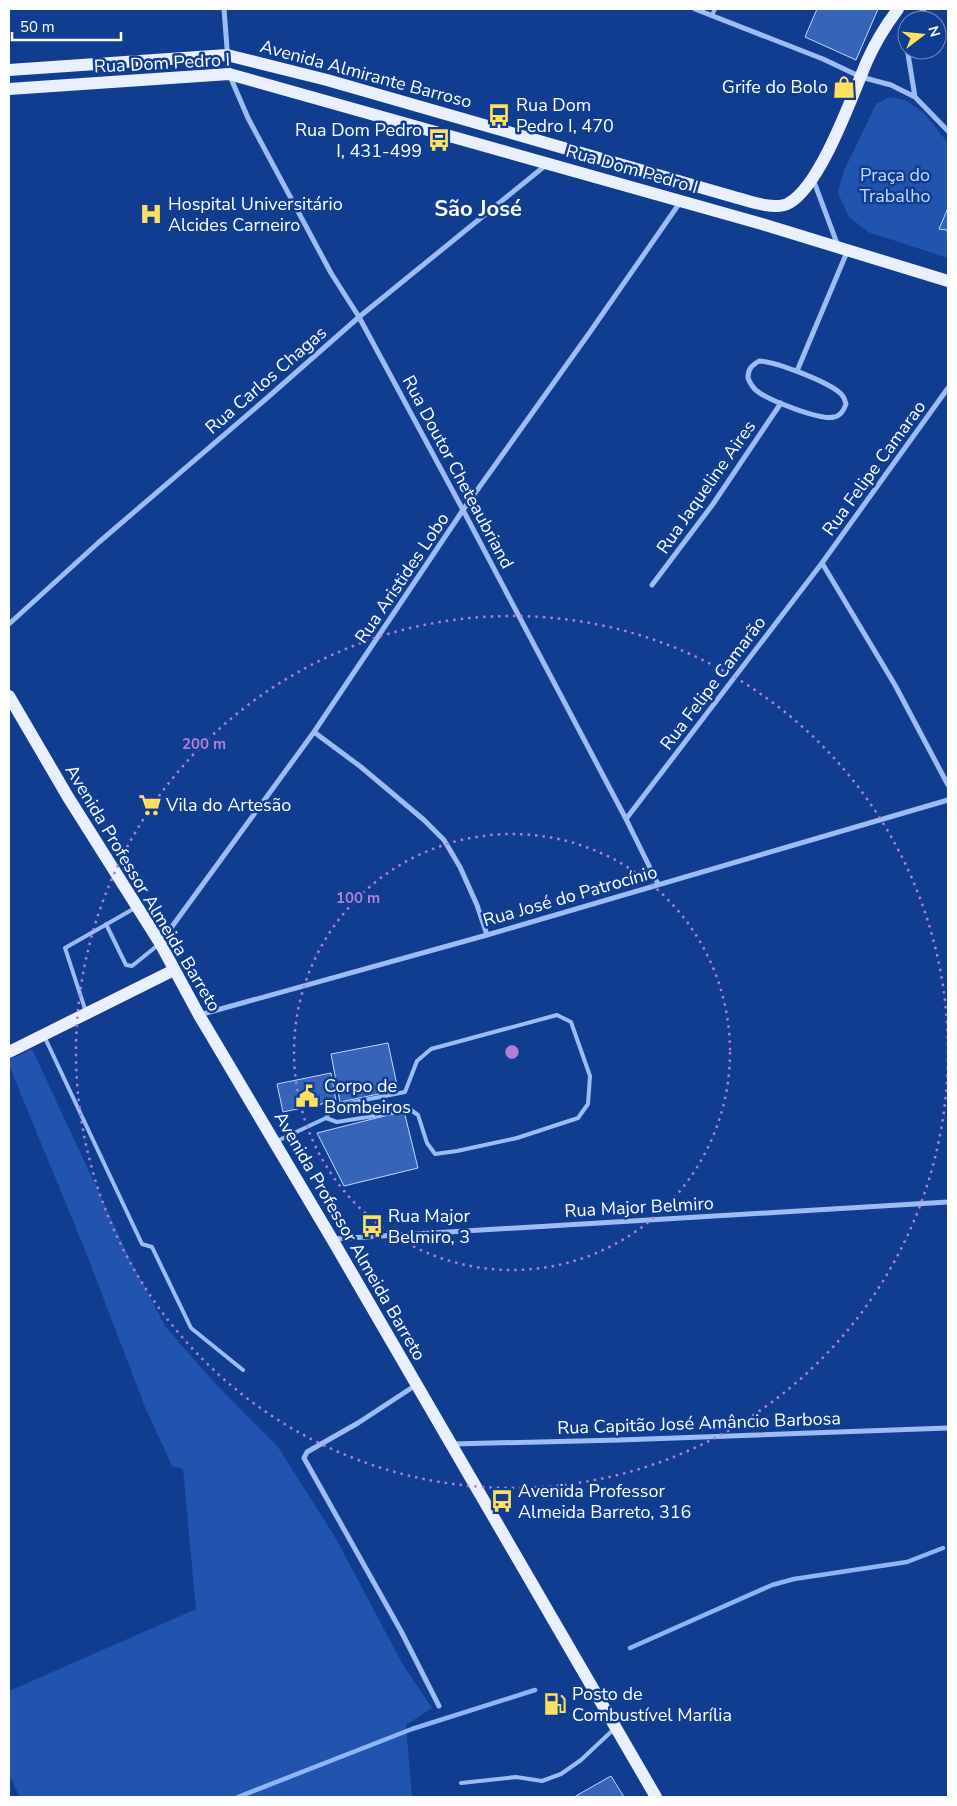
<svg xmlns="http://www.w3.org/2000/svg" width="957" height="1806" viewBox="0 0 957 1806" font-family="'Nunito Sans',sans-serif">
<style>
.green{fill:#2054af}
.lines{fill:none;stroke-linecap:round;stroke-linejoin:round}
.stream{stroke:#8fb5f6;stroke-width:4.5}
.building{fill:#3564b9;stroke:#c4d9fd}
.lane{stroke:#9dbcf3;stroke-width:4}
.street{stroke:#9dbcf3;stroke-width:5}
.primary{stroke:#e9efff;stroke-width:12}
.ring{fill:none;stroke:#b080d9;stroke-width:2.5;stroke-dasharray:2.5 5}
.labels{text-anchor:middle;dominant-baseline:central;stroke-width:5;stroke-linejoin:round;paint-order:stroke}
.street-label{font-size:18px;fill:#fff;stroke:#113d91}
.poi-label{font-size:18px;fill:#fff;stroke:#113d91;text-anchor:start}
.park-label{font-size:18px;fill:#c4d9fd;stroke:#113d91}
.district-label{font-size:22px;font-weight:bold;fill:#fff;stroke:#113d91}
.centre{fill:#b080d9;stroke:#113d91;stroke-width:2.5}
.ring-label{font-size:15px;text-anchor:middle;font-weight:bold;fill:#b080d9;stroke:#113d91;stroke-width:5;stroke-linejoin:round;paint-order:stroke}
</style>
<rect width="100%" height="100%" fill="#113d91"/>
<!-- green -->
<path class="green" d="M890,97l15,3 19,13 24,30v115l-80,-26 -19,-15 -11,-24 5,-20 33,-69z
M32,1049l97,208 36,69 45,52 68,69 57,90 68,128 29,43 -26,17 6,72h-392l-11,-22v-84l187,-82 -13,-140 -11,-3 -27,-59 -58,-152 -78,-190v-5z"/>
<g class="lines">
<!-- stream -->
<path class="stream" d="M630,1648l142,-63 22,-6 113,-17 36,-14
M238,1797l174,-68 123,-39"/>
</g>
<!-- building -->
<path class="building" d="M817,9h61l-22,51 -51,-23z
M948,208v30l-1,-8 -8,-1z
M388,1043l10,47 -58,12 -9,-48z
M331,1073l5,28 -53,11 -6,-28z
M404,1111l14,57 -74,18 -27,-53z
M611,1776l13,21h-50z"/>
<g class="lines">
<!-- lane -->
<path class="lane" d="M712,15l3,-6
M106,924l20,41 6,1 26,-21
M86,1012l-21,-64 70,-40
M45,1038l97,206 10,3 39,81 52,42
M277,1141l49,-23 8,-12 71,-14 12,-31 14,-12 126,-34 14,7 19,54 -2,28 -10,14 -61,20 -60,13 -22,3 -8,-11 -9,-28 -7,-5 -74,12 -11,-4
M461,1783l55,-6 26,4 19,-7 20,-14 33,-31"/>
<!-- street -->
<path class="street" d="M224,9l5,65 19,44 83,155 28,44 104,193 163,309 32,65
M695,9l128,50 38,18 30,8 24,12
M915,20l9,-11
M907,48l8,49 33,34
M813,179l25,67
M759,361c16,0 69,21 81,32 4,3 5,7 6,11 -2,6 -5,12 -12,13 -13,4 -66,-17 -77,-26 -4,-3 -7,-8 -9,-13 0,-9 3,-12 11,-17z
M797,371l50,-119
M822,563l73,122 53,100
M652,585l61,-81 68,-101
M9,624l89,-81 169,-145 92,-81 187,-152
M314,732l47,35 63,53 20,20 16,27 17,38 10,30
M626,819l196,-256 126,-175
M160,943l154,-211 149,-222 127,-178 91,-131
M199,1015l288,-80 461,-135
M332,1239l616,-37
M416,1385l-58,38 -51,29 -3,6 97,173 38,75
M452,1444l168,-4 328,-12"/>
<!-- primary -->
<path class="primary" d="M9,70l218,-15 100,25 407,117c14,4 42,14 55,6 32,-18 63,-107 78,-142 8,-18 19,-36 31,-52
M9,89l220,-15 533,150 186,57
M9,696l59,101 92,146 39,72 133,224 324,558
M9,1052l165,-82"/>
</g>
<!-- distance rings -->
<g class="ring">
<circle cx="512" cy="1052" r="218"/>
<circle cx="512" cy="1052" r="436"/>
</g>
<!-- icons -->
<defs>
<symbol id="shop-bare" viewBox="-9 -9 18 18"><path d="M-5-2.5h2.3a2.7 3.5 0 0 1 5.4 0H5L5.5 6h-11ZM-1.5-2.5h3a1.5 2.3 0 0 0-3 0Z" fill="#ffdf5f" stroke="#113d91" stroke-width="2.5" paint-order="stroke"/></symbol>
<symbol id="bus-bare" viewBox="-9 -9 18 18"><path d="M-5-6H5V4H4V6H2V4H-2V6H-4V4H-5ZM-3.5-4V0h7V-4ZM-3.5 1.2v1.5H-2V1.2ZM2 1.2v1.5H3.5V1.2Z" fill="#ffdf5f" stroke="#113d91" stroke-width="2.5" paint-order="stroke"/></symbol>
<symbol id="hospital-bare" viewBox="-9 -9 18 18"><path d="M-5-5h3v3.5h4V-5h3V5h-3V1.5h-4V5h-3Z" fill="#ffdf5f" stroke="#113d91" stroke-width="2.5" paint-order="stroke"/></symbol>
<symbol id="supermarket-bare" viewBox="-9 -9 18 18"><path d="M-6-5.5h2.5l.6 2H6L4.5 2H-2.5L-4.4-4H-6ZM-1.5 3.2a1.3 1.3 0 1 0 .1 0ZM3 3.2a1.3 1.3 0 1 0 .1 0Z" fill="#ffdf5f" stroke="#113d91" stroke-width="2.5" paint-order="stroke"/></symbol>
<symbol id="civic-bare" viewBox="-9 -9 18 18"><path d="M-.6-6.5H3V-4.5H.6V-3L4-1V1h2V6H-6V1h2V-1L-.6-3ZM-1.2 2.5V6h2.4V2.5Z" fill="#ffdf5f" stroke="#113d91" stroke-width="2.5" paint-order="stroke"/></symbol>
<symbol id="fuel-bare" viewBox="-9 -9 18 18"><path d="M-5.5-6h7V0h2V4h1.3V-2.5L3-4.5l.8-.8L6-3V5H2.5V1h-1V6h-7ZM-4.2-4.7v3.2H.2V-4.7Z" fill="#ffdf5f" stroke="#113d91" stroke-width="2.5" paint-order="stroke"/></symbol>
</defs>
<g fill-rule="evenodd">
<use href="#shop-bare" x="828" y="71" width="32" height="32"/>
<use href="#bus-bare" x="483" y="99" width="32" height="32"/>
<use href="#bus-bare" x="423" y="124" width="32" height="32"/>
<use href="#hospital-bare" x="135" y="198" width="32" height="32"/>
<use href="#supermarket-bare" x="134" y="789" width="32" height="32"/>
<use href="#civic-bare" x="291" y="1080" width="32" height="32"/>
<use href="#bus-bare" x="356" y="1210" width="32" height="32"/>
<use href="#bus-bare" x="486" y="1485" width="32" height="32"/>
<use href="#fuel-bare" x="539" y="1688" width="32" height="32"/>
</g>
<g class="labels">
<!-- street labels -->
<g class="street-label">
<text transform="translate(162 63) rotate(-3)">Rua Dom Pedro I</text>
<text transform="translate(366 74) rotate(15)">Avenida Almirante Barroso</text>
<text transform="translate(632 169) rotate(16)">Rua Dom Pedro I</text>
<text transform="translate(266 380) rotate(-41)">Rua Carlos Chagas</text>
<text transform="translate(874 468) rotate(-54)">Rua Felipe Camarao</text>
<text transform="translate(458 472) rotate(62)">Rua Doutor Cheteaubriand</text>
<text transform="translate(706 487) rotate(-55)">Rua Jaqueline Aires</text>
<text transform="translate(402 578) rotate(-56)">Rua Aristides Lobo</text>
<text transform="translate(713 683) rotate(-53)">Rua Felipe Camarão</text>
<text transform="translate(143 888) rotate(59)">Avenida Professor Almeida Barreto</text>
<text transform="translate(570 896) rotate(-16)">Rua José do Patrocínio</text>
<text transform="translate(639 1207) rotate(-3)">Rua Major Belmiro</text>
<text transform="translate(350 1236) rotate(60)">Avenida Professor Almeida Barreto</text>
<text transform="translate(699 1423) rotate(-2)">Rua Capitão José Amâncio Barbosa</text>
</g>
<!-- poi labels -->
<g class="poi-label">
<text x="828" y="87" text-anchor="end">Grife do Bolo</text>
<text x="516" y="105">Rua Dom<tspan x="516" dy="21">Pedro I, 470</tspan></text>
<text x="422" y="130" text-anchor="end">Rua Dom Pedro<tspan x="422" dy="21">I, 431-499</tspan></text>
<text x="168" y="204">Hospital Universitário<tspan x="168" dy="21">Alcides Carneiro</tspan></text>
<text x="166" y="805">Vila do Artesão</text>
<text x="324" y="1086">Corpo de<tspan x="324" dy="21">Bombeiros</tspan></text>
<text x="388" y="1216">Rua Major<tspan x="388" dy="21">Belmiro, 3</tspan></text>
<text x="518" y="1491">Avenida Professor<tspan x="518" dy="21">Almeida Barreto, 316</tspan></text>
<text x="572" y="1694">Posto de<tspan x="572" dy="21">Combustível Marília</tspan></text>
</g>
<!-- park labels -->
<g class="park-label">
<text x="895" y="175">Praça do<tspan x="895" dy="21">Trabalho</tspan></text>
</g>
<!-- district labels -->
<g class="district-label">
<text x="478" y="209">São José</text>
</g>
</g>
<circle cx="512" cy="1052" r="8" class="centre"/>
<g class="ring-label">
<text x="204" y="749">200 m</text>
<text x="358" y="903">100 m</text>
</g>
<!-- border -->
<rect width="957" height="1806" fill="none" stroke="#ffffff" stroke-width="20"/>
<!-- north arrow -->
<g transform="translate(922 35) rotate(74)"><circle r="24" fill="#113d91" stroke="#708bbd"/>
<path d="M0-4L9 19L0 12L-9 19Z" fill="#ffdf5f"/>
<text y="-8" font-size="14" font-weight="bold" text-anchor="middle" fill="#ffffff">N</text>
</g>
<!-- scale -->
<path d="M12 32v8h109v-8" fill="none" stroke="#ffffff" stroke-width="2.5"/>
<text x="20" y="32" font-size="15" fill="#ffffff" stroke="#113d91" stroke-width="4" paint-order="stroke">50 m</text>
</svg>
